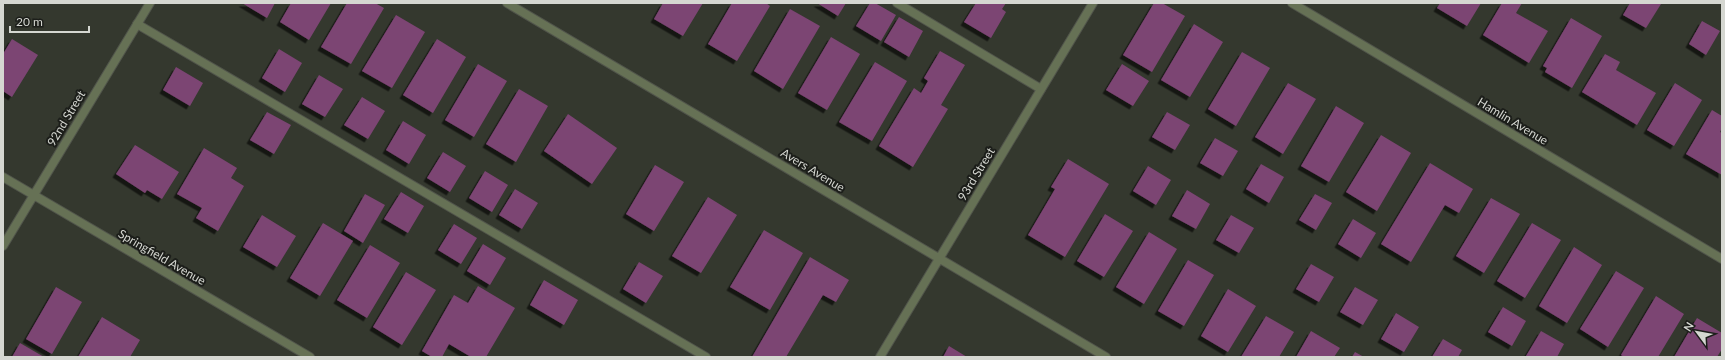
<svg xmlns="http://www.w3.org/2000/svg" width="1725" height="360" viewBox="0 0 1725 360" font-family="Lato,sans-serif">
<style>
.building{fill:#7c4473;filter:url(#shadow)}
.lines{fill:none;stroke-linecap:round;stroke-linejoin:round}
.lane-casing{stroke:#51554b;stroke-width:10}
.street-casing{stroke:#51554b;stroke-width:10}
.lane{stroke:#667155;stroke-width:8}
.street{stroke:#667155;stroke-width:8}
.labels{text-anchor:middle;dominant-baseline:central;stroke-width:4;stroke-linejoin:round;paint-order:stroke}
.street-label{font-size:12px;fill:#d5d7d1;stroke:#1c1e1a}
</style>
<defs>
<filter id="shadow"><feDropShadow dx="-3.5" dy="3.5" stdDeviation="0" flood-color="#0009"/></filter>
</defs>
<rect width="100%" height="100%" fill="#34382e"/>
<!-- building -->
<path class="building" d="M242,3h33l-8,15z
M291,3h40l-22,37 -29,-18z
M347,3h28l9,5 -33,56 -30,-17z
M663,3h40l-20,33 -29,-17z
M732,3h34l4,3 -33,55 -29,-17z
M817,3h29l-8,13z
M870,3h5l21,12 -15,26 -25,-15z
M976,3h30l-4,6 4,3 -15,26 -27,-16z
M1154,3h8l23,13 -33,56 -29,-17z
M1440,3h41l-14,23 -30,-18z
M1502,3h20l-6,10 32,18 -19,32 -46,-28z
M1630,3h30l1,1 -15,24 -23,-13z
M790,9l30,17 -37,63 -29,-18z
M396,15l29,17 -33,56 -30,-17z
M899,17l24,14 -14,26 -25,-15z
M1571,18l31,18 -30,52 -27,-16 2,-4 -4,-2z
M1702,21l18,10 -14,24 -17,-11z
M1194,24l29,18 -33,55 -29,-17z
M831,37l29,17 -33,56 -29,-17z
M12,39l26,16 -26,42 -9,-6v-37z
M437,39l29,18 -33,56 -30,-18z
M279,49l23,14 -17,29 -23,-14z
M940,51l25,14 -24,40 7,4 -35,58 -34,-21 35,-58 7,5 7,-12 -4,-3z
M1242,52l28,16 -34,58 -28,-17z
M1605,54l15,8 -4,8 40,23 -19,32 -55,-33z
M875,62l32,19 -35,60 -33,-19z
M478,64l29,17 -33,56 -29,-17z
M1122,64l27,17 -16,25 -27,-16z
M176,67l27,16 -13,23 -27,-16z
M319,75l24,14 -18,28 -23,-13z
M1288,83l28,16 -33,55 -28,-17z
M1675,83l27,17 -28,46 -27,-16z
M519,89l29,17 -32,56 -30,-18z
M362,97l23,14 -17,28 -24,-14z
M1336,106l28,17 -35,59 -28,-16z
M1712,110l10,6v12l-2,4 2,1v42l-36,-21z
M267,112l24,13 -17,29 -24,-14z
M1167,112l23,13 -15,25 -23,-13z
M568,114l49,34 -25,36 -48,-33z
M403,121l23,14 -17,29 -23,-14z
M1381,135l30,18 -34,58 -31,-19z
M1215,138l23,13 -15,25 -23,-13z
M135,145l44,27 -17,27 -15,-9 -2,3 -29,-19z
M204,148l33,20 -6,10 13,8 -26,45 -22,-13 6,-10 -25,-14z
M443,152l23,14 -16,26 -23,-14z
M1068,159l41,25 -44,73 -37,-22 27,-46 -4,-2z
M1430,163l43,26 -14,24 -14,-8 -34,57 -30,-18z
M1261,164l23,13 -15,26 -23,-14z
M655,165l29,17 -30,49 -28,-17z
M1148,166l23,14 -15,25 -23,-14z
M485,171l23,14 -16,27 -23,-14z
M515,189l23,14 -16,26 -23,-14z
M1187,190l23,14 -14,25 -24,-13z
M401,192l23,14 -16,27 -24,-14z
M365,194l20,11 -22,38 -19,-12z
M1315,194l17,9 -16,27 -17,-10z
M708,197l29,18 -36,58 -29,-17z
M1491,198l29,16 -36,59 -28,-17z
M1105,214l28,17 -29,46 -27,-16z
M262,215l34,21 -19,31 -34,-20z
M1231,215l23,13 -15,25 -23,-13z
M1353,219l23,14 -15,25 -23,-14z
M323,223l30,18 -33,55 -30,-18z
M1532,223l29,17 -36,58 -28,-17z
M454,224l23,14 -16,26 -23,-14z
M764,230l39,23 -33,57 -40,-23z
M1149,232l28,17 -33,55 -28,-17z
M483,244l23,14 -16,27 -23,-14z
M370,245l30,18 -33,55 -30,-18z
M1574,247l28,18 -35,58 -28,-17z
M810,257l39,23 -13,22 -13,-7 -37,62h-34z
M1188,260l26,15 -30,51 -26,-15z
M639,262l24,14 -17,27 -23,-14z
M1311,264l23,13 -15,25 -23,-13z
M1616,271l28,17 -36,59 -28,-18z
M406,272l30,18 -34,55 -29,-18z
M544,280l34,20 -14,25 -34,-20z
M478,286l37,22 -29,49h-15l-22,-13 -7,13h-10l-10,-6 32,-56 14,8z
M56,287l26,15 -30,52 -26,-15z
M1355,287l23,13 -15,25 -23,-13z
M1228,289l28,17 -28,46 -27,-16z
M1656,296l28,18 -26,43h-34l-3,-2z
M1503,307l23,14 -14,25 -24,-14z
M1396,313l23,14 -15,25 -23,-13z
M1266,316l28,16 -15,25h-38z
M102,317l38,23 -10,17h-52z
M1697,318l25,15v16l-5,8h-43z
M1311,331l29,17 -6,9h-38z
M1541,331l23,13 -7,13 -31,-1z
M1443,339l19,11 -4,7h-26z
M20,343l24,14h-32z
M949,346l18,11h-24z
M1355,352l9,5h-12z"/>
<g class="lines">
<defs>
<path id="lane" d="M897,3l144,86
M137,24l569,333"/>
<path id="street" d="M507,3l599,354
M1292,3l430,256
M3,177l307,180
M3,246l147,-243
M880,357l213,-354"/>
</defs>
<!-- lane casing -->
<use href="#lane" class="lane-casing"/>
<!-- street casing -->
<use href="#street" class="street-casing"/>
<!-- lane -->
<use href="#lane" class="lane"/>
<!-- street -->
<use href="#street" class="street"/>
</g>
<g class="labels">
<!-- street labels -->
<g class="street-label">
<text transform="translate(66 118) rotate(-59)">92nd Street</text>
<text transform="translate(1513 121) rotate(31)">Hamlin Avenue</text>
<text transform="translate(813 170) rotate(31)">Avers Avenue</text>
<text transform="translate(976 174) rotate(-59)">93rd Street</text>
<text transform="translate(162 257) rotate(30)">Springfield Avenue</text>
</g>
</g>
<!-- border -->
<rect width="1725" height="360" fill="none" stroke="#d5d7d1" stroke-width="8"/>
<!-- north arrow -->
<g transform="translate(1697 332) rotate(302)" stroke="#1c1e1a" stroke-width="3" paint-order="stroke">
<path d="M0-3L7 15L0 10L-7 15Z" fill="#d5d7d1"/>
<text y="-6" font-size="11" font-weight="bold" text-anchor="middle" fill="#d5d7d1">N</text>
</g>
<!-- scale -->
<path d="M10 26v6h79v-6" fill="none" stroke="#d5d7d1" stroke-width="2"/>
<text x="16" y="26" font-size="12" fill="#d5d7d1" stroke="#1c1e1a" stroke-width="3" paint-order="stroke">20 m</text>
</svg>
